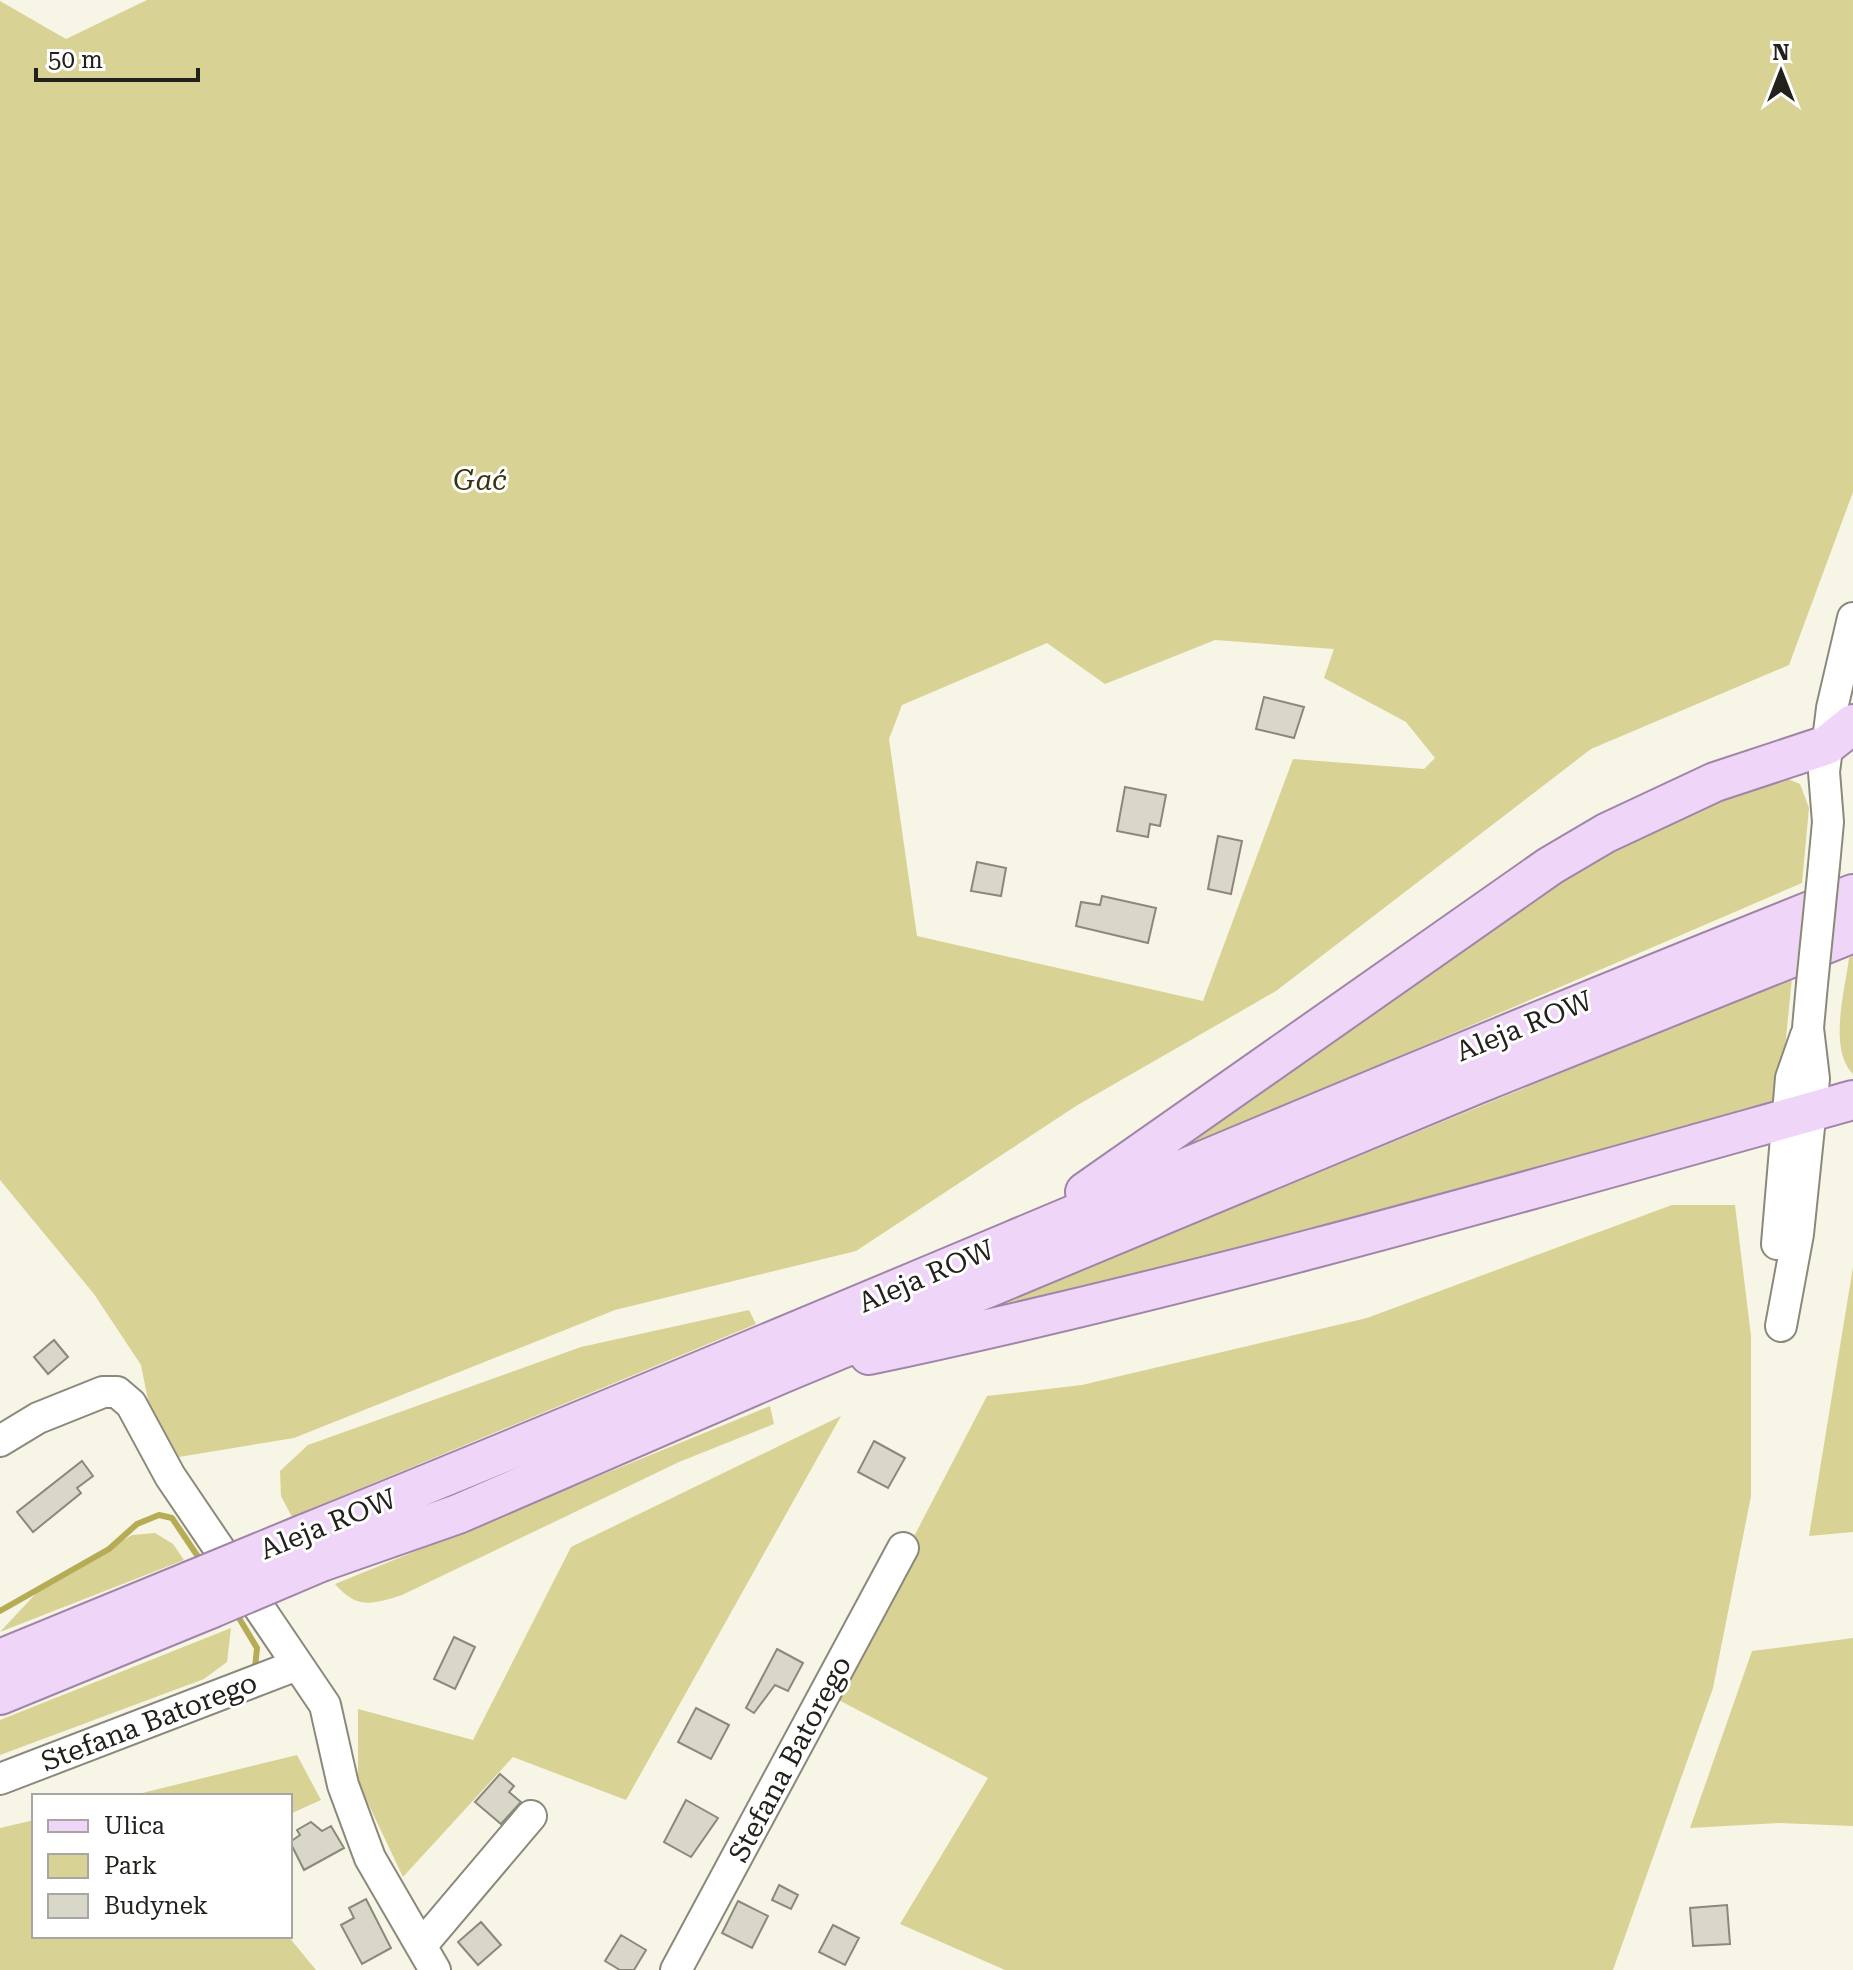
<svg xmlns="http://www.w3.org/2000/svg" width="1853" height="1970" viewBox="0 0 1853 1970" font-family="'Roboto Serif',serif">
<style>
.green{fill:#d9d295;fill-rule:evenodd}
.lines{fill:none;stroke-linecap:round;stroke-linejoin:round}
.stream{stroke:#b7ac56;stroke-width:6}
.building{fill:#d9d7c7;stroke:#8a897a;stroke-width:2}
.minor-casing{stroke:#8b897b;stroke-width:34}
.major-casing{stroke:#a085a9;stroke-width:42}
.minor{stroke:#fff;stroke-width:30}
.major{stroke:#efd6f9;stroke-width:38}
.minor-bridge-casing{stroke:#8b897b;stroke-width:34;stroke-linecap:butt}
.major-bridge-casing{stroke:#a085a9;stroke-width:42;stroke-linecap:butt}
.minor-bridge{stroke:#fff;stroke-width:30}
.major-bridge{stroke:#efd6f9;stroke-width:38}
.labels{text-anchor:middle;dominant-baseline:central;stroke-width:6;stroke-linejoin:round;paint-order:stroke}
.park-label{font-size:28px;font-style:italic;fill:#38330d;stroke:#fff}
.street-label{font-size:28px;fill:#22211b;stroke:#fff}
</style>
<rect width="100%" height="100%" fill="#f7f5e5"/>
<!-- green -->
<path class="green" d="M147,0h1706v492l-64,173 -198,84 -315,242 -200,115 -220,145 -241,59 -321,128 -115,19 -30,-52 -8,-40 -47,-71 -94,-114v-1179l66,38zM1215,640l119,9 -10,29 82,44 29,36 -11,11 -131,-10 -90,242 -286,-65 -28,-197 13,-34 145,-62 58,41z
M1781,776l19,8 9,24 -7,75 -660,284 483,-331z
M1853,956v118c-25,-25 -8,-83 -4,-116z
M1792,978l-13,130 -864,231z
M1672,1205h63l16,131v160l-38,192 -100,282h-608l-105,-46 88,-146 -157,-82 156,-300 95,-11 285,-67z
M1853,1267v265l-44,4z
M749,1310l7,14 -464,193 -11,-21 -1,-25 28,-26 273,-98z
M770,1406l4,18 -95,38 -277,133c-29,9 -45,15 -67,-11z
M841,1416l-215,384 -113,-43 -110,120 -45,-95v-73l115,31 98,-193z
M155,1533l18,11 11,16 -184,72 42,-45 90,-52z
M231,1628l-4,34 -23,17 -204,76v-35z
M1853,1638v188l-74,-3 -89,5 62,-177z
M297,1755l24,45 -31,14v-18h-160z
M34,1820v116h254l28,34h-316v-142z"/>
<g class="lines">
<!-- stream -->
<path class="stream" d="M0,1611l109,-62 28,-25 22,-9 13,3 31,46
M236,1613l21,35 -2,20"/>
</g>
<!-- building -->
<path class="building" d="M1264,697l40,10 -10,31 -38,-9z
M1125,787l41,8 -6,31 -10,-2 -2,13 -31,-6z
M1218,836l24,5 -11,53 -23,-5z
M977,862l29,6 -5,28 -30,-5z
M1102,896l54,12 -8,35 -72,-17 5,-24 19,3z
M54,1340l14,17 -20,17 -14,-17z
M874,1441l31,17 -17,30 -30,-16z
M82,1461l11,15 -16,12 4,5 -48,39 -16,-20z
M454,1637l21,10 -20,42 -21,-10z
M777,1649l26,14 -15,28 -13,-6 -21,28 -8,-5z
M696,1708l33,17 -18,34 -33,-17z
M500,1774l14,12 -5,6 12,10 -20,22 -26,-22z
M686,1800l32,18 -27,39 -27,-15z
M311,1822l11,9 9,-5 13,22 -40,22 -14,-28 10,-7 -3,-5z
M779,1885l19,10 -7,14 -19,-9z
M366,1899l25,49 -29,16 -21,-39 13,-7 -5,-10z
M738,1901l30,15 -16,32 -30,-15z
M1727,1905l3,39 -37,2 -3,-38z
M481,1922l20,23 -23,20 -20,-23z
M833,1925l26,13 -14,27 -26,-13z
M621,1935l25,15 -12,20h-14l-15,-9z"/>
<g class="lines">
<defs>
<path id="minor" d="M1824,865l4,-43 -4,-50 8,-64 21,-90
M1777,1244l14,-166 15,-43
M1781,1326l17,-92 16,-155 -6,-51 4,-44
M0,1441l38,-23 65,-26h14l14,12 39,72 155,229 18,80 27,73 65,112
M0,1779l297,-114
M421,1946l110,-130
M676,1970l227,-422"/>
<path id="major" d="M1085,1192l465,-326 56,-33 109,-51 112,-37 26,-21
M869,1355c332,-70 658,-164 984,-255
M304,1534c518,-209 1030,-434 1549,-640
M321,1562l137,-48 323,-140 694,-289 378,-152
M0,1659l190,-78
M0,1695l210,-86"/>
</defs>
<!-- minor casing -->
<use href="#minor" class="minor-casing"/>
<!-- major casing -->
<use href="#major" class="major-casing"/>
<!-- minor -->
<use href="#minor" class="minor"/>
<!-- major -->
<use href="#major" class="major"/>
<defs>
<path id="minor-bridge" d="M1812,984l12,-119"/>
<path id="major-bridge" d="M190,1581l114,-47
M210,1609l111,-47"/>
</defs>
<!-- minor-bridge casing -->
<use href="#minor-bridge" class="minor-bridge-casing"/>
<!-- major-bridge casing -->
<use href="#major-bridge" class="major-bridge-casing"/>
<!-- minor-bridge -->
<use href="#minor-bridge" class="minor-bridge"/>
<!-- major-bridge -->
<use href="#major-bridge" class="major-bridge"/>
</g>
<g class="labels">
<!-- park labels -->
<g class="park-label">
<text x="480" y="480">Gać</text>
</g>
<!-- street labels -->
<g class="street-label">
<text transform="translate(1524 1026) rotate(-22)">Aleja ROW</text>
<text transform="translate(926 1276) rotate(-23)">Aleja ROW</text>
<text transform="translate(328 1524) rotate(-22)">Aleja ROW</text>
<text transform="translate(149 1722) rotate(-21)">Stefana Batorego</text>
<text transform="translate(790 1759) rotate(-62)">Stefana Batorego</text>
</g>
</g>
<!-- legend -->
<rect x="32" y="1794" width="260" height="144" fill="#ffffff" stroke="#a7a6a4" stroke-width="2"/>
<rect x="48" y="1820" width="40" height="12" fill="#efd6f9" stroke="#a7a6a4" stroke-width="2"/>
<text x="104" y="1834" font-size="24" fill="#22211b">Ulica</text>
<rect x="48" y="1854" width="40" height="24" fill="#d9d295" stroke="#a7a6a4" stroke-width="2"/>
<text x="104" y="1874" font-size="24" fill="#22211b">Park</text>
<rect x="48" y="1894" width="40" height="24" fill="#d9d7c7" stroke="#a7a6a4" stroke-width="2"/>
<text x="104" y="1914" font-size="24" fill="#22211b">Budynek</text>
<!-- north arrow -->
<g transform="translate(1781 72)" stroke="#ffffff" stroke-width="6" paint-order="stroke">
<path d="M0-6L14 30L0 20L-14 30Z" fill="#22211b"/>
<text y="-12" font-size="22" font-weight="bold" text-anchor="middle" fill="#22211b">N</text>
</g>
<!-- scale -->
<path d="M36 68v12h162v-12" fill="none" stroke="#22211b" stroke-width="4"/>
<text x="48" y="68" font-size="24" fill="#22211b" stroke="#ffffff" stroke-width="6" paint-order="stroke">50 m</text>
</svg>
